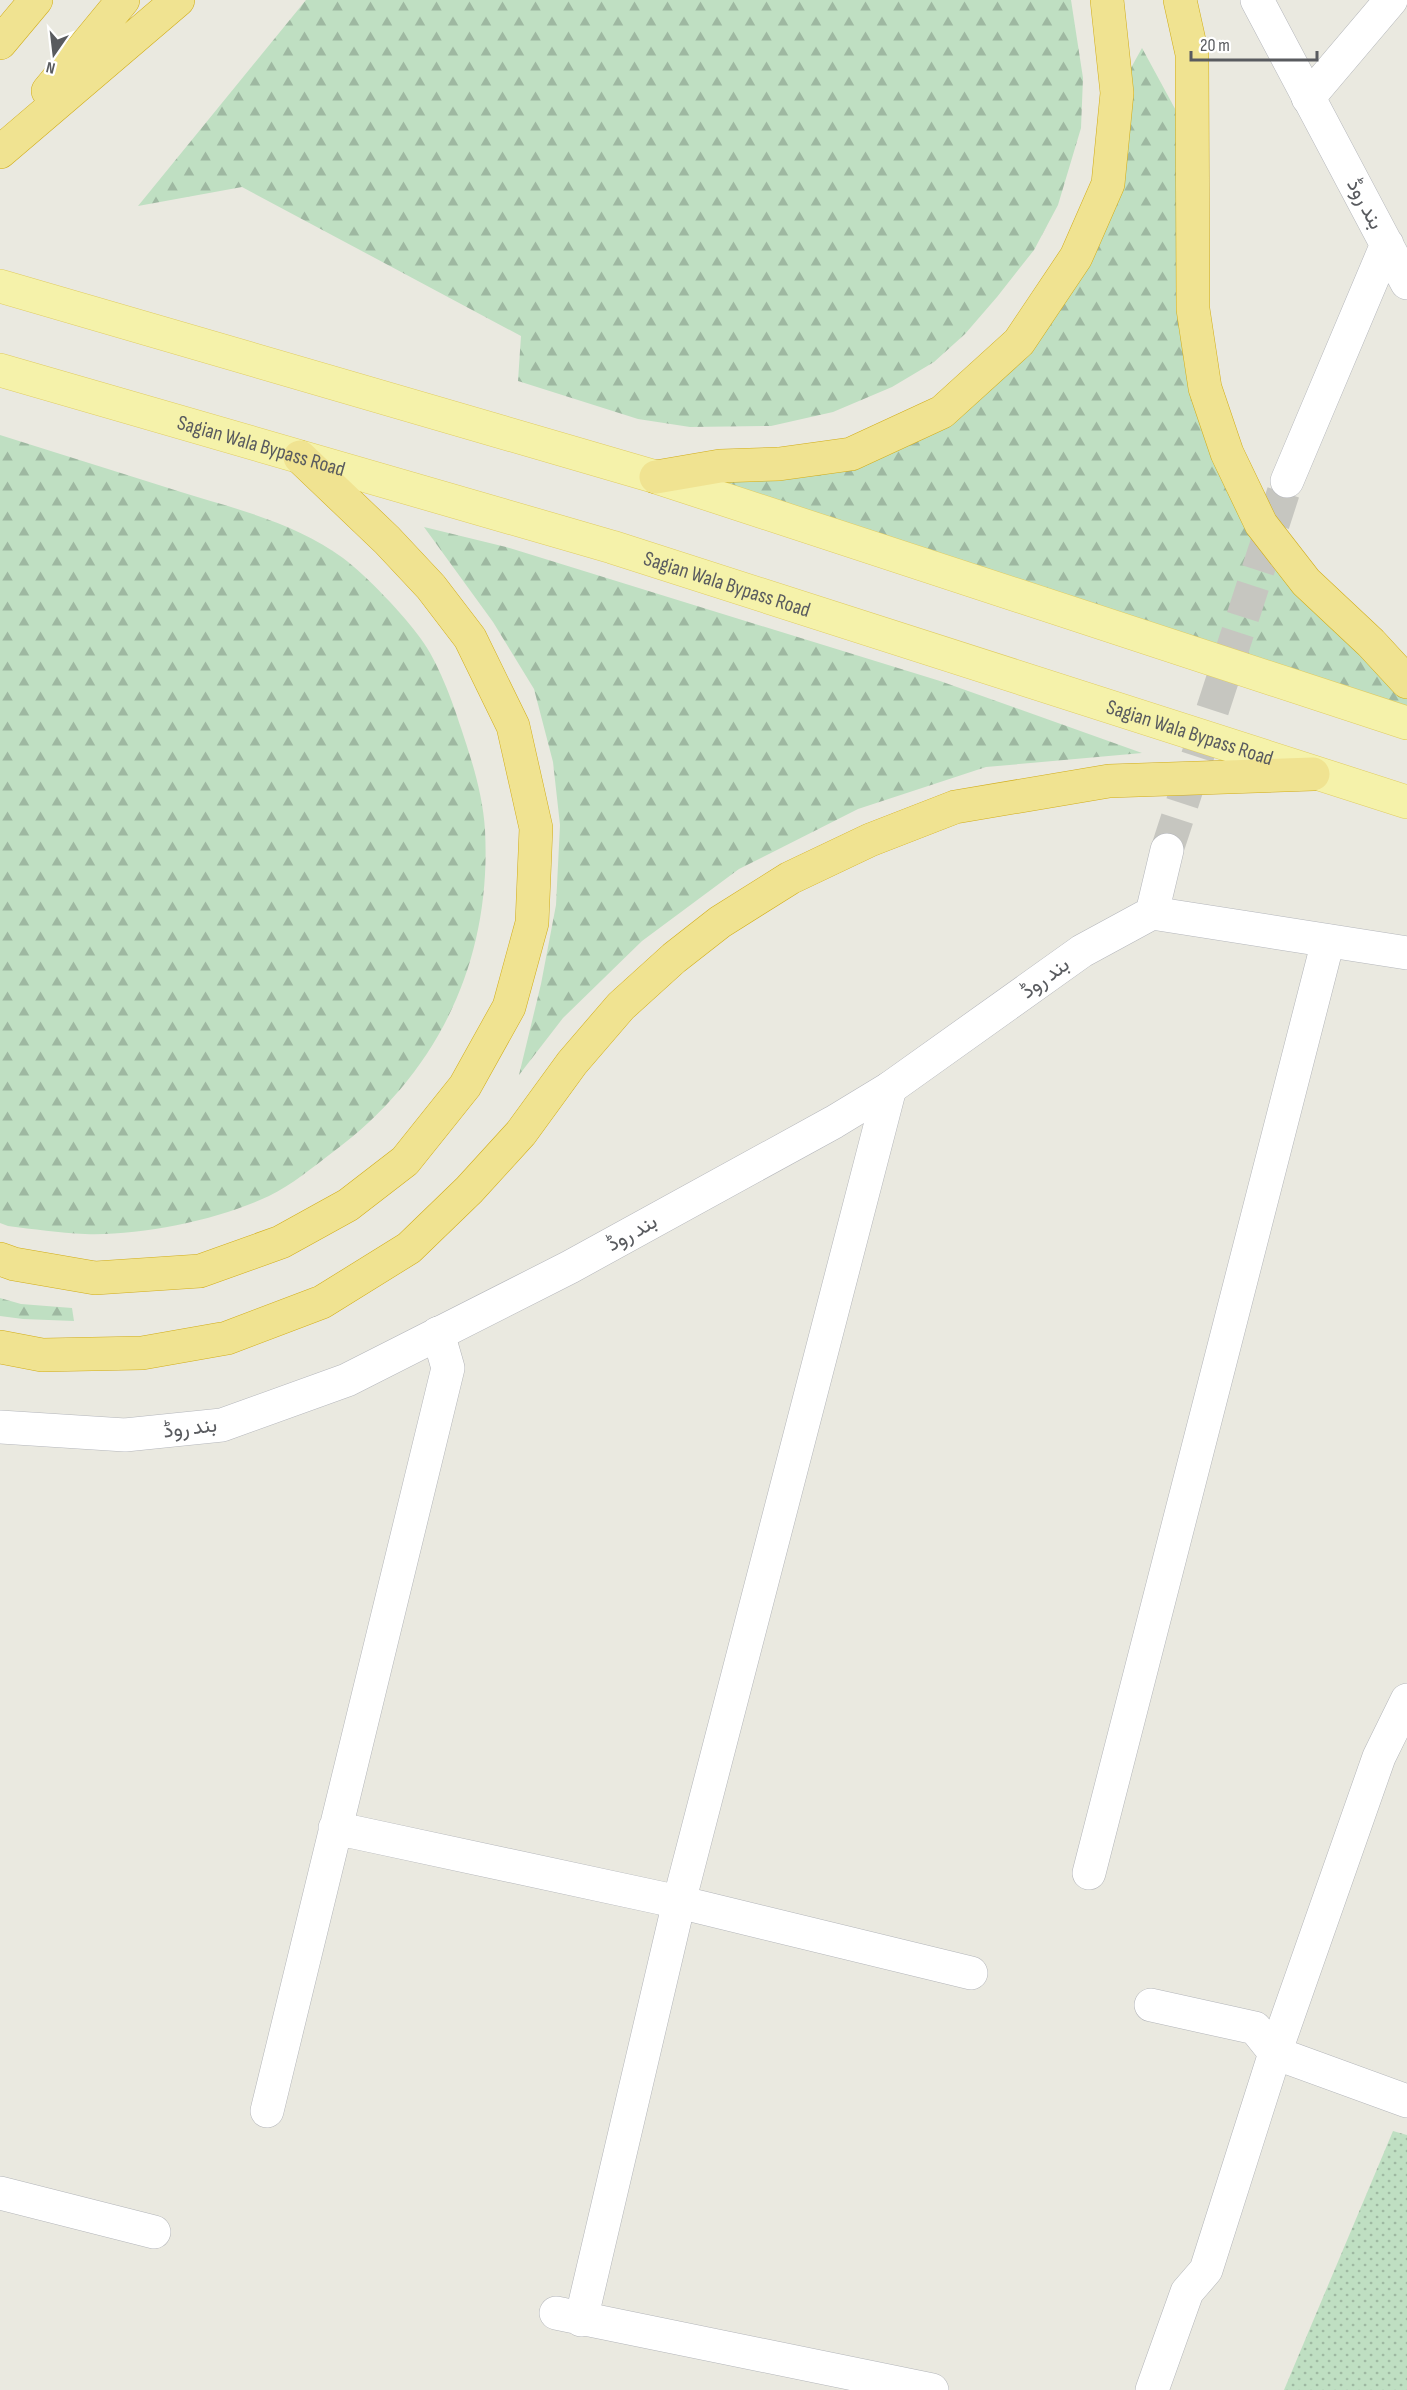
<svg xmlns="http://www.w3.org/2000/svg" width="1407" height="2390" viewBox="0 0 1407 2390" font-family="'Sofia Sans Condensed',Vazirmatn,sans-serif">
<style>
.grass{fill:url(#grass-dots)}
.forest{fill:url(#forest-firs)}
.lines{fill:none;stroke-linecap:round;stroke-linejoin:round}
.secondary-tunnel{stroke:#c6c6c0;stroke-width:33;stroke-dasharray:33 16;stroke-linecap:butt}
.street-casing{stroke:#b3b5b9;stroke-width:34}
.secondary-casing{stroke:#b4b6bb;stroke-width:34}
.primary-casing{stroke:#e0cc63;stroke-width:34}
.highway-casing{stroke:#d1ad19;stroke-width:34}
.street{stroke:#fff;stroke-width:33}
.secondary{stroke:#fff;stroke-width:33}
.primary{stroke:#f5f2aa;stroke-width:33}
.highway{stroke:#f0e391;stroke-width:33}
.labels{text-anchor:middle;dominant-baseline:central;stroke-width:4.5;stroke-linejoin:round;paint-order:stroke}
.street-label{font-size:21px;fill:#595b5f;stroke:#fff}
</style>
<defs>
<pattern id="grass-dots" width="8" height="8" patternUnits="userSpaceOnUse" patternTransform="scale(1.5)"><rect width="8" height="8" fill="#bfdfc2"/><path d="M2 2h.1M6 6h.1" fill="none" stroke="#9eb8a1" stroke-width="1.8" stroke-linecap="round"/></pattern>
<pattern id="forest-firs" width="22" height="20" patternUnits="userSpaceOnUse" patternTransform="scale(1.5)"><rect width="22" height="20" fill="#bfdfc2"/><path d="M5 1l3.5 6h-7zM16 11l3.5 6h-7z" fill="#9eb8a1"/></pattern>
</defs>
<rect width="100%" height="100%" fill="#eae9e0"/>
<!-- grass -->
<path class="grass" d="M1393,2131l14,4v255h-123z"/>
<!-- forest -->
<path class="forest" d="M306,0h765l12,78 -2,50 -23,77 -24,45 -37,47 -32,37 -31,28 -42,25 -59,25 -62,14 -81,1 -52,-8 -120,-38 3,-45 -279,-149 -104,19z
M1142,48l50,92 1,169 68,215 146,158v39l-751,-244 123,-13 163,-52 134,-155 41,-164z
M0,435c60,19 121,38 181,57 55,17 115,31 162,66 23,17 61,57 78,81 17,23 31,61 40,89 11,33 22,67 24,102 7,131 -47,244 -152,322 -20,15 -41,33 -64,44 -51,24 -128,40 -184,38 -26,-1 -52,-5 -77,-8l-8,-3z
M424,527l82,20 434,134 202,72 -156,14 -128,42 -119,60 -97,72 -79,77 -44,57 22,-91 15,-79 4,-80 -7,-63 -19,-73 -41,-67z
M0,1298l21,6 51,4 2,13 -51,-2 -23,-3z"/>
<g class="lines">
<!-- secondary-tunnel -->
<path class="secondary-tunnel" d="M1167,850l120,-369"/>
<defs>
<path id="street" d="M1308,98l83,-98
M335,1828l344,74 292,71
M1089,1873l239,-932
M1151,2005l104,23 20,25 132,48
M267,2111l181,-743 -10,-35
M0,2193l154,39
M556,2313l376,77
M581,2320l98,-418 211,-814
M1152,2390l35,-98 19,-22 69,-217 104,-296 28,-57"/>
<path id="secondary" d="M1257,0l150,283
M1287,481l100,-237
M1152,913l255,40
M0,1427l125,8 97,-10 125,-45 223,-113 264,-145 56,-34 192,-137 70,-38 15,-63"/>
<g id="primary">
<path d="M0,286l656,191 751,246"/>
<path id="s1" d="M0,370l612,177 795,255"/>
</g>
<path id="highway" d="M1180,0l12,54 1,255 12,79 22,65 34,71 45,58 65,61 36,39
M0,43l36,-43
M48,91l75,-91
M0,152l178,-152
M656,477l64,-11 59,-2 72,-10 91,-42 77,-70 57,-85 32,-73 9,-91 -10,-93
M0,1259l14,5 81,14 105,-7 81,-29 67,-37 57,-44 60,-75 44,-79 23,-84 4,-95 -23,-102 -43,-88 -39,-51 -44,-47 -87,-83
M0,1347l42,8 100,-2 85,-15 95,-36 87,-54 60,-58 52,-57 51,-70 49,-57 53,-48 46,-36 70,-44 80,-38 85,-33 154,-26 204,-7"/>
</defs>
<!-- street casing -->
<use href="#street" class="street-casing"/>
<!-- secondary casing -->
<use href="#secondary" class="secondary-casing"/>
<!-- primary casing -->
<use href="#primary" class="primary-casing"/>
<!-- highway casing -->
<use href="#highway" class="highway-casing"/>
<!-- street -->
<use href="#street" class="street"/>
<!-- secondary -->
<use href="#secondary" class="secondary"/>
<!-- primary -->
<use href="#primary" class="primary"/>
<!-- highway -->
<use href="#highway" class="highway"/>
</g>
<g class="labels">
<!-- street labels -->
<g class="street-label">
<text transform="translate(1365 204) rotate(62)">بند روڈ</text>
<text stroke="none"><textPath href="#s1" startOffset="272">Sagian Wala Bypass Road</textPath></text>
<text stroke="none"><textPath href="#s1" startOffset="758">Sagian Wala Bypass Road</textPath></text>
<text stroke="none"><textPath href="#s1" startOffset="1244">Sagian Wala Bypass Road</textPath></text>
<text transform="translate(1045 978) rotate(-36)">بند روڈ</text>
<text transform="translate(632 1233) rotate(-29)">بند روڈ</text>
<text transform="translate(190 1428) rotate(-7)">بند روڈ</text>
</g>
</g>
<!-- north arrow -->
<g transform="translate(54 54) rotate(194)" stroke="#ffffff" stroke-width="4.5" paint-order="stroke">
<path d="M0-4.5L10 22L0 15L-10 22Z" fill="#595b5f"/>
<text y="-9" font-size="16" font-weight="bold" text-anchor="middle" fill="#595b5f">N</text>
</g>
<!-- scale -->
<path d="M1191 51v9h126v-9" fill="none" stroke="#595b5f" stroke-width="3"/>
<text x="1200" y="51" font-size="18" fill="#595b5f" stroke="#ffffff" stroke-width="4.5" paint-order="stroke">20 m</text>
</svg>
